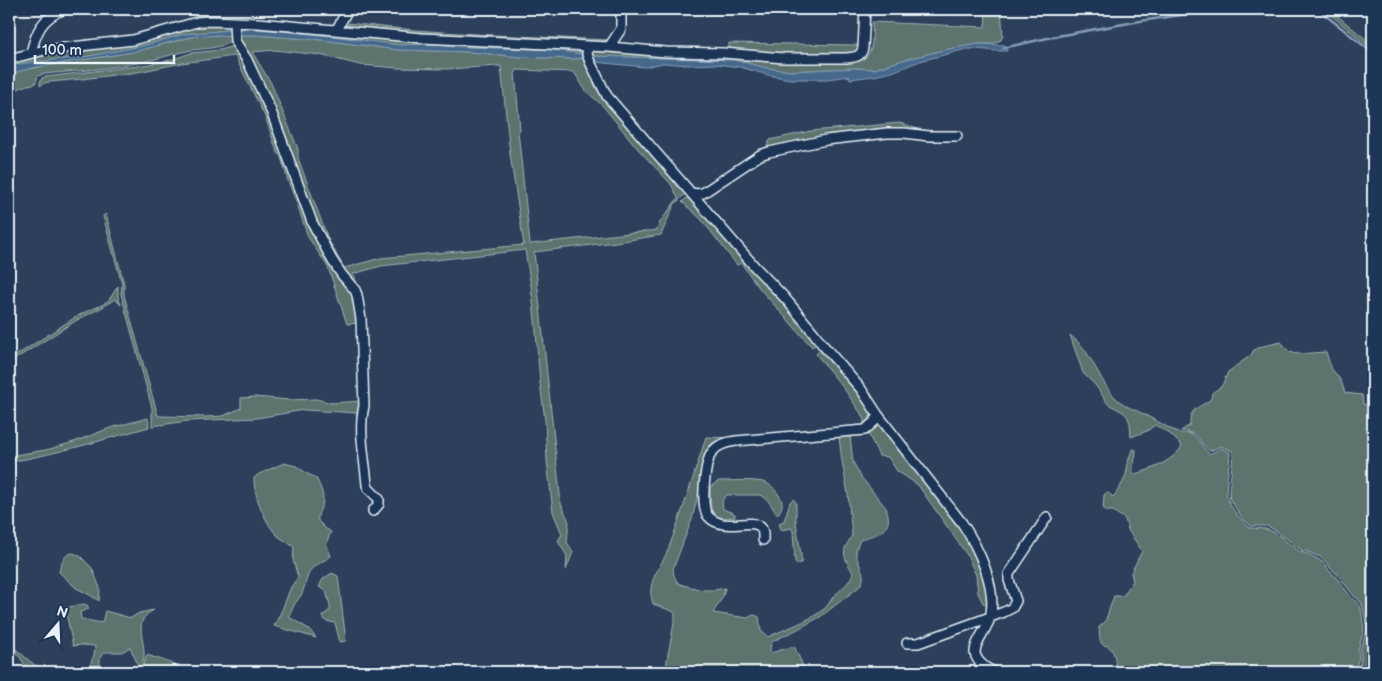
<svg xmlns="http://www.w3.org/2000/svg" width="1382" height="681" viewBox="0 0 1382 681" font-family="'Balsamiq Sans',sans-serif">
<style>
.green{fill:#5d736e;stroke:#a2b2b3;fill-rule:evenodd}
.water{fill:#44688b;stroke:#869fb7}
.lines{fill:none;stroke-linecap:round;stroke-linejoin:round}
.stream{stroke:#869fb7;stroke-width:2.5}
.minor-casing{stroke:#e8f1f8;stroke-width:12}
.minor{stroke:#1d3557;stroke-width:9}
</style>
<rect width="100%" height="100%" fill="#2c405c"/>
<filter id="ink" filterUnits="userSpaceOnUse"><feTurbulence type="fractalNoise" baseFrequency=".02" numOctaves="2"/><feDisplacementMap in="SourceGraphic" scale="10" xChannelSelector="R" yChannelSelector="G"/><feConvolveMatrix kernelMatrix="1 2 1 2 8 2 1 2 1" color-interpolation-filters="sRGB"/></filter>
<g filter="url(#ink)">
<!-- green -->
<path class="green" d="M986,9h15l2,26 -2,5 -9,4h-13l-35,6 -41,10 -28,9 -21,-1 -64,3 -23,-3 -33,-8 -144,-4v-3l5,-3 246,11c7,0 15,1 21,-1 13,-6 10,-26 10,-38l113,5z
M1324,9h5l44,36v5l-36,-30z
M348,23c85,11 174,13 260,17l-13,3 -219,-11 -27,-4z
M201,24l29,2 1,4 -47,4 -42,12 -58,11 -52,5 -23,4v-4l15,-5z
M251,25l328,25 3,4 -28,-4 -85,-3 -15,-2h-54l-130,-15 -21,-1 -13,2 1,-4z
M203,35l29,1c-3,14 -33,12 -45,15 -15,3 -29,8 -45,11 -33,7 -66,9 -99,12l-5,2 -3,8 -8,1 -18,8v-19c40,-11 82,-14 122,-22 25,-5 48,-13 72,-17z
M237,35h17l69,5 75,10 73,2 49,5 54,2 9,-1 14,32 11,14 76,86 1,4 -11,11 -13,30 -45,7 -82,10 27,252 8,18 -2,20 6,10 -7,18 1,-14 -9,-15 4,-7 -9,-22 -6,-52 -2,-40 -5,-37 -5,-63 -4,-34 -6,-36 -144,16 -28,8 2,3 5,23 -34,-55zM275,50l45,5 40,10 38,3 47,1 56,-3 9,88 14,91 -143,13 -37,10 -16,-29 -30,-81v-9l-27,-66 -19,-31zM517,70l57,2 12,19 17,15 35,43 33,35 7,14 -18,24 -3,8 -127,14 -12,-113 2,-1 -5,-56z
M729,43l127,2 4,1 -1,5 -9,5 -119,-5 -2,-2z
M230,47h4l23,38 45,116 48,88 5,18 2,16 -10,1 -19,-57 -20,-30 -11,-33 -9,-23 -7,-24 -4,-5 -11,-33 -31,-63 -53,7 -44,9 -56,7 -32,3 -6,1 -4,3v-4l2,-4 3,-1 93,-11 33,-6 20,-7 29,-3z
M900,123l20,7 18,1v3h-17l-156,16 5,-10 41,-9z
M690,197l95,104 33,42 -6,4 -52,-58 -19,-26 -4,2 -36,-46 -19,-17 5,-4z
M106,214l18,70v11l34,121 47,1 18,-1 18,-8v-10l14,-1 34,3 27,-1 16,4 30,-2 -3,12 -55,-3 -47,8 -69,3 -36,5v-18l-31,-114 1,-10 -19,-68z
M118,286v11l3,8 -6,-6 -14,9 -24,12 -68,43v-3l65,-42 11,-6 17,-7 7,-5z
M1070,335c7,6 14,12 18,20 10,15 17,34 30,45 9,8 21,11 31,17 10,5 20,12 31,16 3,1 8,0 11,1 8,4 12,15 19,20l11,-6 9,4c0,12 -6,39 -2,48 4,10 14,21 22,28l16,1 8,3 26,20 8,2 10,5 7,5 4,7 6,5 17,22 6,4 3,6 3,22 -6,20 1,8 -5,14h-239c1,-10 1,-19 -7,-26l-5,-1 -3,-4 -1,-14 6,-5 9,-26h9l10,-15 -2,-8 11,-22 -14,-21 -3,-11 -12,-8h-6l-4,-3 1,-13 3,-3 6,5c5,-6 11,-15 13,-23 2,-9 2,-17 7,-25l3,1c0,8 -4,17 -3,24 15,-2 42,-14 49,-28l-12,-12 -15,-9 -8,6 -16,6 -1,-14 -3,-7 -4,-4 -15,-8 -12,-18 -13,-13z
M1281,342l8,10 9,2 28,-2 5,16 10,13 4,12 17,2 1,9 10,3v265h-16l3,-9 1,-5 -1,-8 7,-20 -4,-23 -3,-7 -6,-4 -17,-22 -6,-5 -4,-6 -7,-6 -12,-5 -7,-2 -26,-20 -8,-4h-16l-8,-7 -13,-19 -1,-8 3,-27 1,-14 -12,-5 -11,5c-13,-10 -8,-18 -29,-20l9,-6c-1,-18 10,-17 21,-26l1,-6 10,-7 6,-14 23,-17 3,-5 5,-3z
M821,349l49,60c3,9 0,12 -6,19v-8l-4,-8 -15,-22 -29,-36z
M148,418l1,9c-47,13 -92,27 -140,35v-6l37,-6 28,-8 36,-14z
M877,425h3l39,46 46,62 18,40 5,24v10l-5,-4 -5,-10 -2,-18 -9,-20 -49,-70 -21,-14 -9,-14 -9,-1 -11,-23z
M850,436l3,26 8,15 25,31c9,24 -9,25 -26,32 -1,3 -4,8 -4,12 0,12 14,23 3,35l-39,30 -24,13 -23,11 -2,3 -1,5 1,4 23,-7 10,22v4h-138l1,-12 8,-42v-5l-3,-2 -19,-7c-1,-5 -3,-10 -2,-15 1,-14 12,-26 17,-39 14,-37 26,-75 38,-113l29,1h-6l-24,29 -13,52 -19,50 1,7 4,7 5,2 20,5h11l11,-2 -2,8 -10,17 35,5c4,-3 7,-4 11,-1l2,14 7,6c18,-9 40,-15 56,-28 4,-3 6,-8 9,-12 8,-8 16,-13 20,-24 -4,-8 -12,-18 -7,-27 2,-4 4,-6 6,-11l-4,-41 -6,-33 -3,-24z
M284,463l12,3 12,8 8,4c3,6 8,16 7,23 -1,8 -6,11 -5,20l7,7 6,4 -5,12 5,12 -19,12 -4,7 -6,19 -8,11 -5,12 20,12 7,9 -42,-12 8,-16 9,-23 7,-10 -5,-17 1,-13c-5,-4 -11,-7 -16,-11 -12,-11 -25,-42 -24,-58l5,-4z
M719,481c11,0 38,-2 47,2 6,2 11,9 14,14 4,7 2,12 -3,18 -5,-8 -9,-18 -18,-20h-32c-6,4 -5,8 -4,14l12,5v3l-14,1 -4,-1 -6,-8 -1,-22z
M793,499l3,3v20l6,40 -5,3 -2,-3 -2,-31 -2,-3 -10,2 -2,-7 5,-2 6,-19z
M72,553l7,2 13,13 8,20 -1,13 -9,-6 -14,-7 -17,-16c2,-8 4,-17 13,-19z
M332,573l6,3 8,65 -6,1 -5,-19 -9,-2 -4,-5 8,-6v-5l-4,-14 -7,-4 4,-8z
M84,604l3,1 2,4 -9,3 1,7 21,4 3,-12 26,7 8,-5 15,-3c-21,10 -10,26 -10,43 1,6 -3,13 -5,19h-6l6,-5 -9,-20 -8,5h-18c-6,6 -4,13 -3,19l-14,1 7,-17 1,-9 -13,-1 -9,1 -8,-38z
M9,645c10,5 17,14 26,20 6,3 10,4 15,7h-14l-6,-3 -5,-4 -6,-9 -10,-6z
M147,655l21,7 20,10h-47z"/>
<!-- water -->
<path class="water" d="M249,29l21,1 61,6 69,9 35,-1 34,3 85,3 28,4 1,4 -9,1 -54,-2 -49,-5 -73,-2 -75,-10 -69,-5h-17l-1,-4z
M231,30l1,6 -13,-1 -29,2 -57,15 -96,15 -28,7v-8l23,-4 52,-5 58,-11 42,-12z
M979,44l26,1 2,6c-13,1 -27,-3 -40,-2l-47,12 -28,11 -18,4 -24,3 -1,-3 -22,3h-37l-22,-4 -28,-8 -24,-3 -27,1 -26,-2 -18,4 -51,-5 -4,-6 144,4 33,8 23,3 64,-3 21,1 28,-9 41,-10z"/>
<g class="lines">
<!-- stream -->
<path class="stream" d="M1319,9l10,9 44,35
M1003,48l49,-11 88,-16 83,-12"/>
<defs>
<path id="minor" d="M234,23l1,18 12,19 24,51 41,111 20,38 10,15 13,15 2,5 4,24 3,87c-6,25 1,53 3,79l2,4 10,10v5l-6,7
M337,29l11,-20
M588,46l-1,8 3,8 17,34 149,172 29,30 29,35 8,11 39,45 17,26 84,108c16,24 36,65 28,95 -3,11 -16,25 -15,35 2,10 11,15 19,19
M609,47l12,-18v-20
M31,53c5,-22 11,-35 33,-44
M9,59l36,-9 88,-10 64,-18 14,-1 47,2 164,15 187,9 57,5 57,1 61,5h63c8,-1 14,-1 16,-10l2,-39
M691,193l6,1 6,-1 57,-38 9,-3 57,-12 61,-7h17l25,3h28
M763,540c0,-5 1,-11 -4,-14 -9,-8 -36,7 -51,-10 -8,-10 -3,-54 4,-64 6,-8 15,-10 24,-11l129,-11 9,-8 4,-7
M907,643h11l86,-31 8,-4 4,-7 -7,-21v-6l38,-57"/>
</defs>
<!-- minor casing -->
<use href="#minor" class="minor-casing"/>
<!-- minor -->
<use href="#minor" class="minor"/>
</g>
</g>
<!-- margin -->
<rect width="1382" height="681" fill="none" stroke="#1d3557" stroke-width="30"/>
<rect x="15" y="15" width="1352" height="651" fill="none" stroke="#e8f1f8" stroke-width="2" filter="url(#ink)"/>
<!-- north arrow -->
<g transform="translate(58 624) rotate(19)" stroke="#1d3557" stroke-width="4" paint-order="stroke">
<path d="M0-4L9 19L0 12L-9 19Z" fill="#e8f1f8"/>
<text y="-8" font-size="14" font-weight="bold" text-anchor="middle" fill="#e8f1f8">N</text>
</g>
<!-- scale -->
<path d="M35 55v8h139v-8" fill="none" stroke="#e8f1f8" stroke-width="2.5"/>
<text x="42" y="55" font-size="15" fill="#e8f1f8" stroke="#1d3557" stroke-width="4" paint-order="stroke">100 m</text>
</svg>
